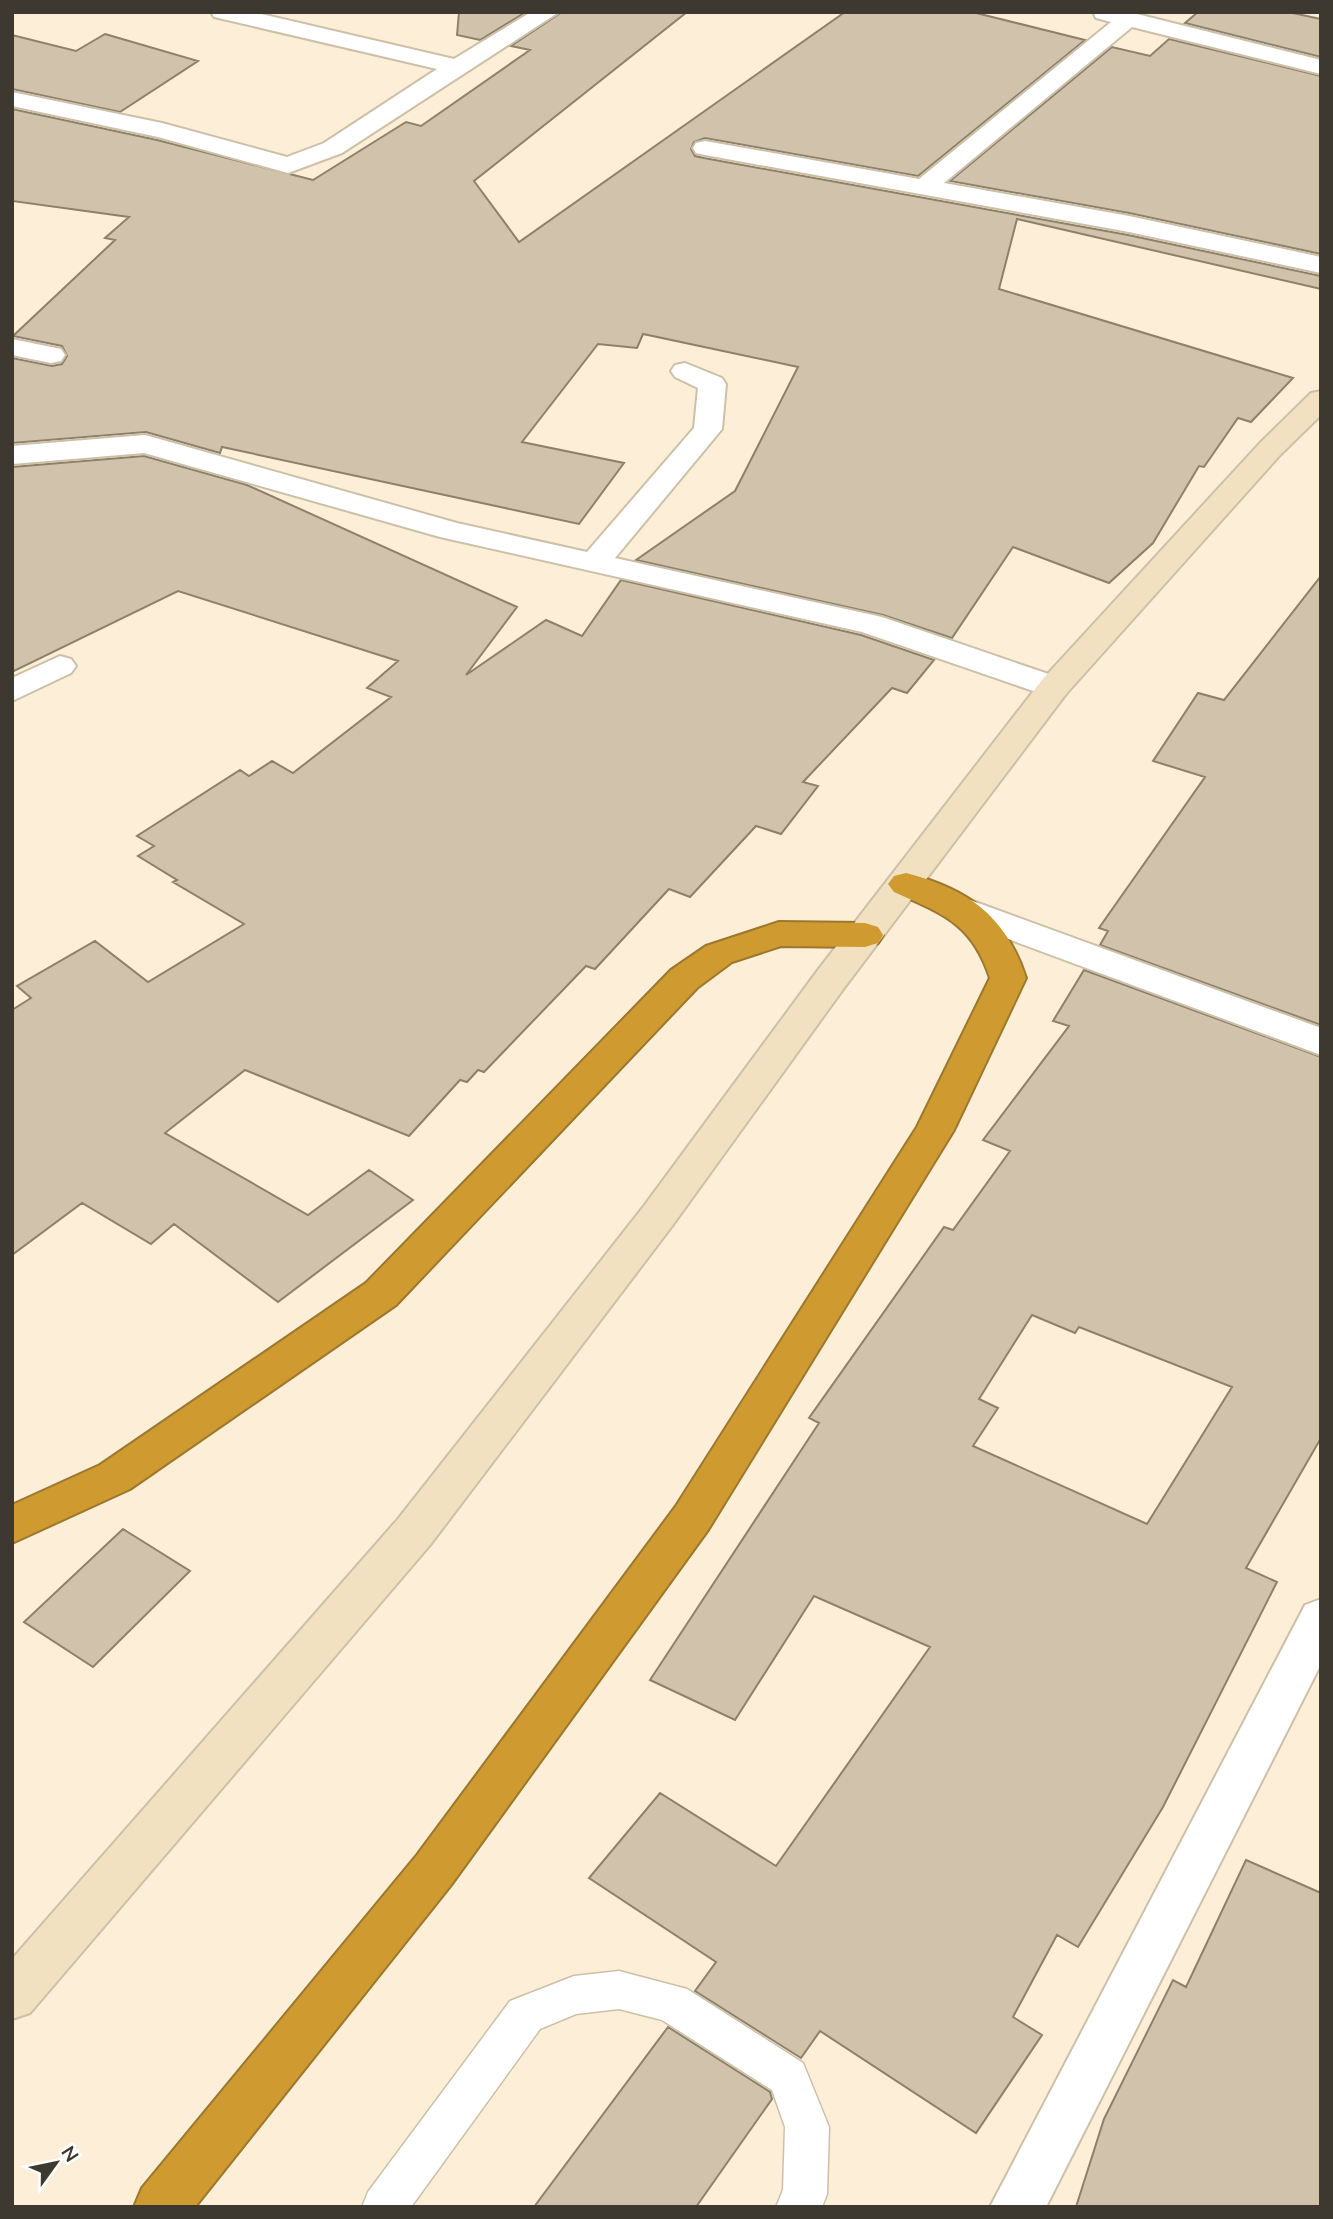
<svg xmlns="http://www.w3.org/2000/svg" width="1333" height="2219" viewBox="0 0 1333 2219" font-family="Mulish,sans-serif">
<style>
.building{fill:#d0c2ab;stroke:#8e816c;stroke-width:2;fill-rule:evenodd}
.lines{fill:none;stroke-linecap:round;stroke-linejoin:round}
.lane-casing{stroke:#cdc0a9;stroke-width:3}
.street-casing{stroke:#cdc0a9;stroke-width:4}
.secondary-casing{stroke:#cdc0a9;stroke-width:4}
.highway-casing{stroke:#9c782f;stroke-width:4}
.lane{fill:#fff;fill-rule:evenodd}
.street{fill:#fff;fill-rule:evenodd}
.secondary{fill:#f1e1c1;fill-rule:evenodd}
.highway{fill:#cf9a2f;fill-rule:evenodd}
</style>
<rect width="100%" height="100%" fill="#fdefd7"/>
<!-- building -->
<path class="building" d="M459,12h67l-46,28 -23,-5z
M562,12h125l-213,169 45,61 326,-230h127l113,28 -167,136 -213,-38 -11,4 -3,7 4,7 9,2 424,77 193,41v13l-304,-70 -18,70 294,89 -42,44 -13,-4 -34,49 -5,-1 -46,77 -44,40 -96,-36 -61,91 -69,-23 -247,-55 99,-69 63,-124 -155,-33 -6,14 -39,-4 -76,98 102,21 -45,61 -357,-77 -2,6 -74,-21 -134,11v-85l40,8 10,-2 5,-8 -5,-10 -49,-10 102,-96 -10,-2 24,-21 -117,-16v-92l145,31 156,40 93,-58 15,4 109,-76 -19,-4z
M1198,12h90l33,7v38l-136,-34z
M105,34l93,27 -78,51 -108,-23v-54l64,16z
M1169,39l152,37v178l-192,-41 -179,-32 162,-134 38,9z
M144,456l103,29 270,122 -51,68 80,-55 36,16 39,-56 240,55 73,25 -27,33 -15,-5 -89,94 15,4 -37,48 -25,-8 -66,71 -21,-8 -74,80 -9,-3 -102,106 -6,-2 -11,12 -7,-2 -51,56 -164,-66 -80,63 143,82 61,-45 44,30 -135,102 -104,-78 -23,20 -69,-41 -70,52v-245l19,-12 -14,-12 78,-45 53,41 96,-58 -71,-42 4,-2 -39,-24 16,-10 -17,-10 103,-66 9,6 23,-15 21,12 98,-76 -24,-9 31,-27 -220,-70 -166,81v-205z
M1321,576v449l-221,-80 8,-14 -9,-3 106,-151 -52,-16 45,-68 26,7z
M1084,970l237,87v381l-75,130 31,14 -114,225 -85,140 -21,-12 -44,82 29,18 -66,98 -156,-102 -19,27 -106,-67 21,-29 -127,-84 71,-85 116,73 154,-219 -116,-51 -79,124 -85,-40 169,-257 -10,-5 135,-191 9,3 57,-79 -27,-11 86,-114 -16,-5zM1032,1315l43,18 4,-6 153,60 -85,137 -174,-78 25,-38 -19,-9z
M123,1529l67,42 -97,96 -69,-45z
M1246,1860l75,33v314h-245l28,-88 69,-139 13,7z
M668,2027l102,65 2,7 -76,108h-162z"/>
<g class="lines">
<defs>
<path id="lane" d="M619,1971l68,18 116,74 26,64 -2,67 -5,13h-46l7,-17 2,-63 -13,-37 -110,-70 -43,-11 -43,5 -36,15 -129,178h-49l6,-15 142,-191 64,-25z"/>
<path id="street" d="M211,12h42l201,47 77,-47h28l-217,141 -54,20 -130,-36 -146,-31v-14l150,31 125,34 37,-14 113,-74 -223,-52z
M1093,12h36l192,48v14l-189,-47 -188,156 185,33 192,41v16l-192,-41 -424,-77 -9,-2 -3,-5 3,-5 9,-2 214,38 192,-157 -15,-4z
M12,339l49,10 4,6 -4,6 -10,2 -39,-8z
M685,363l37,15 4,6 -4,45 -107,129 267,59 184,63 4,7 -4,7 -12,3 -12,-3 -180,-62 -422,-95 -296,-84 -132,11v-18l133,-11 312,88 130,29 107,-124 4,-40 -23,-11 -4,-6 4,-6z
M60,656l11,3 5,7 -5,7 -59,28v-23z
M970,900l351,128v27l-364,-135 -5,-8 5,-8z
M1321,1599v65l-275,543h-56l315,-602z"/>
<path id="secondary" d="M1321,391v24l-41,40 -214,239 -222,294 -172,238 -242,319 -400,468 -18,6v-60l386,-440 246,-313 174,-236 224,-290 218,-237 51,-50z"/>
<path id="highway" d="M906,873c62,16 100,43 120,105l-72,152 -246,400 -257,355 -256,322h-61l8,-19 275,-333 259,-349 241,-379 73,-149c-18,-55 -47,-64 -96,-86l-6,-8 6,-8z
M779,922l86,1 13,4 5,8 -5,8 -13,4 -84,-1 -49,16 -35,26 -301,317 -266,184 -118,54v-38l88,-40 266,-182 305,-313 35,-24z"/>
</defs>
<!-- lane casing -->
<use href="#lane" class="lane-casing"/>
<!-- street casing -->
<use href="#street" class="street-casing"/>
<!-- secondary casing -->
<use href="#secondary" class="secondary-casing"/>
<!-- highway casing -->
<use href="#highway" class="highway-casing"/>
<!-- lane -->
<use href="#lane" class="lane"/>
<!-- street -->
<use href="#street" class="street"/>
<!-- secondary -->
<use href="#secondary" class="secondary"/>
<!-- highway -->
<use href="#highway" class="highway"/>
</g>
<!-- border -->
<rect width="1333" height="2219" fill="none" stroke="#3e3930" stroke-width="28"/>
<!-- north arrow -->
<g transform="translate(56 2163) rotate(57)" stroke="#ffffff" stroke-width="5" paint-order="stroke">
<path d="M0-5L12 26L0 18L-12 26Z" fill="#3e3930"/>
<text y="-10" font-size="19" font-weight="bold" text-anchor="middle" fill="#3e3930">N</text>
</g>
</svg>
